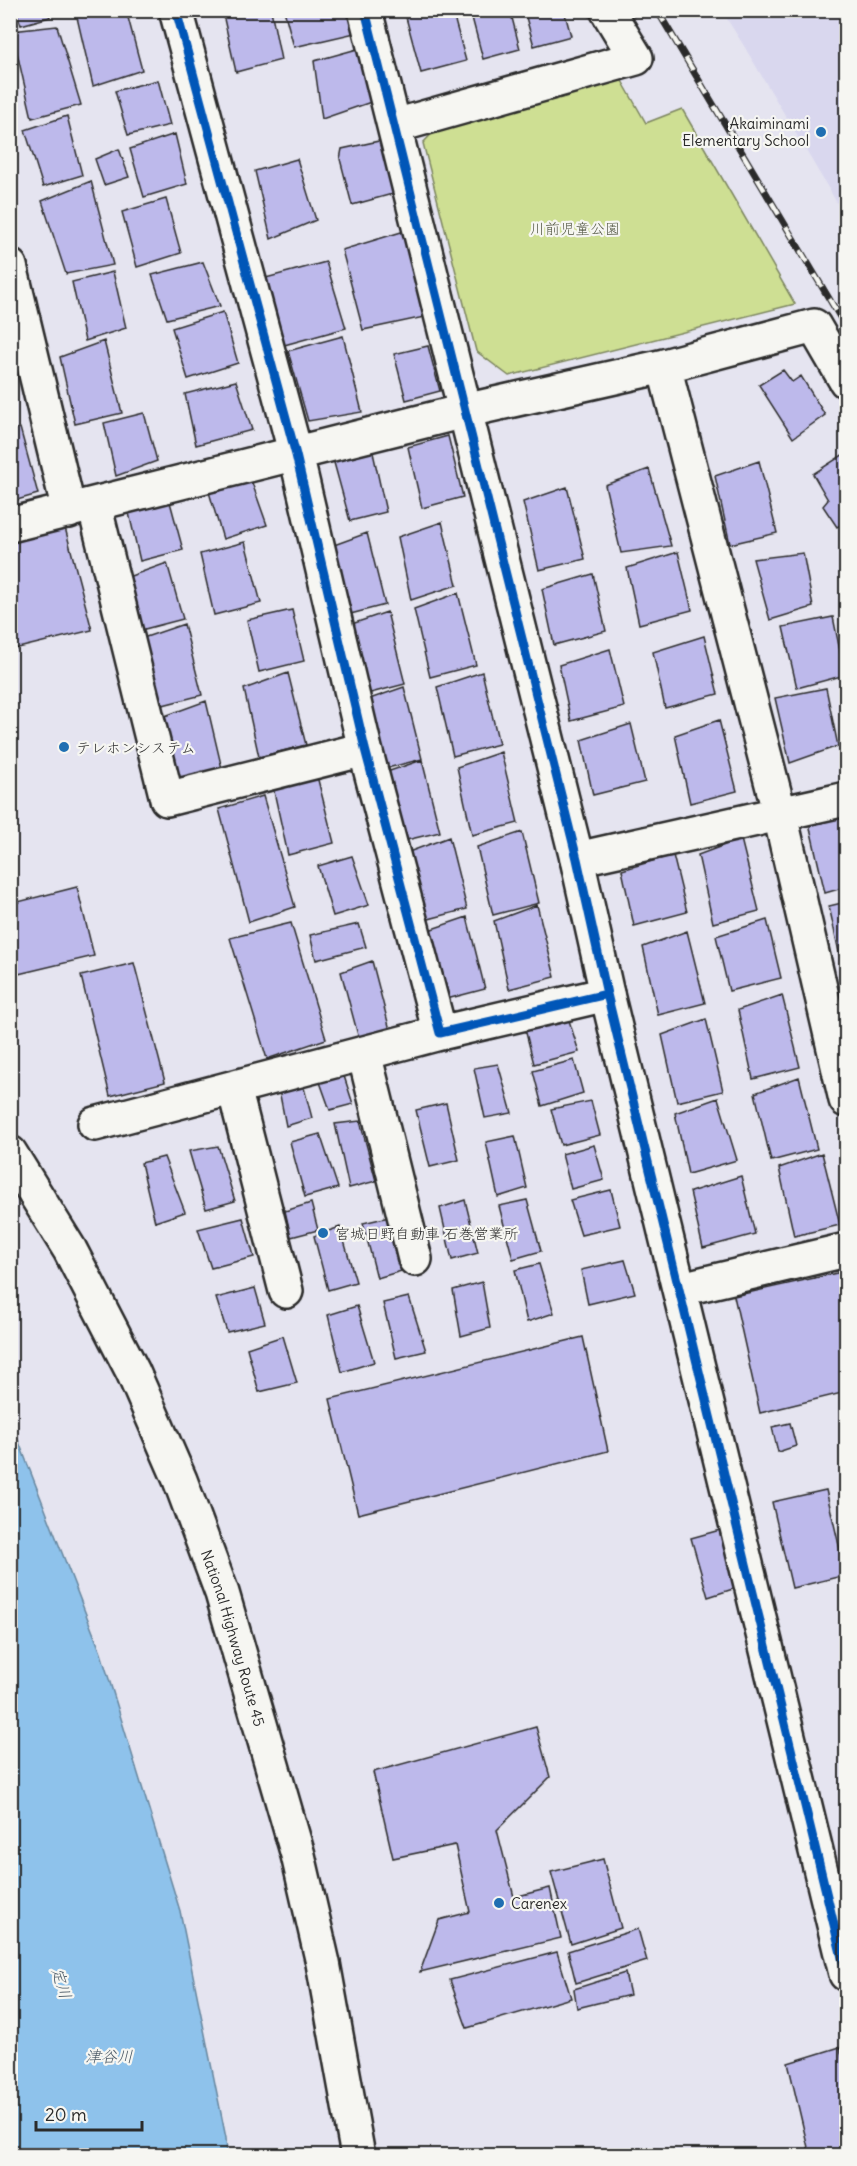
<svg xmlns="http://www.w3.org/2000/svg" width="857" height="2166" viewBox="0 0 857 2166" font-family="Delius,'Klee One',sans-serif">
<style>
.built{fill:#d9d7ee}
.green{fill:#cedf93;stroke:#7c855f;stroke-width:1.5}
.water{fill:#8ec2eb;stroke:#66869e;stroke-width:1.5}
.building{fill:#bdb9eb;stroke:#2b2b2b;stroke-width:1.5}
.lines{fill:none;stroke-linecap:round;stroke-linejoin:round}
.minor-casing{stroke:#2b2b2b;stroke-width:38}
.tertiary-casing{stroke:#2b2b2b;stroke-width:38}
.trunk-casing{stroke:#2b2b2b;stroke-width:38}
.minor{stroke:#f6f6f2;stroke-width:33}
.tertiary{stroke:#f6f6f2;stroke-width:33}
.trunk{stroke:#f6f6f2;stroke-width:33}
.rail-casing{stroke:#2b2b2b;stroke-width:7}
.rail{stroke:#f6f6f2;stroke-width:4.5;stroke-dasharray:14;stroke-linecap:butt}
.cycleway-casing{stroke:#f6f6f2;stroke-width:13}
.cycleway{stroke:#0057b8;stroke-width:9}
.poi-dot{fill:#1f6fb2;stroke:#f6f6f2;stroke-width:2}
.labels{text-anchor:middle;dominant-baseline:central;stroke-width:4.5;stroke-linejoin:round;paint-order:stroke}
.poi-label{font-size:15px;fill:#2b2b2b;stroke:#f6f6f2;text-anchor:start}
.park-label{font-size:15px;fill:#545845;stroke:#f6f6f2}
.street-label{font-size:15px;fill:#2b2b2b;stroke:#f6f6f2}
.water-label{font-size:16px;font-style:italic;fill:#495865;stroke:#f6f6f2}
</style>
<rect width="100%" height="100%" fill="#e5e4f0"/>
<filter id="ink" filterUnits="userSpaceOnUse"><feTurbulence type="fractalNoise" baseFrequency=".0167" numOctaves="2"/><feDisplacementMap in="SourceGraphic" scale="12" xChannelSelector="R" yChannelSelector="G"/><feConvolveMatrix kernelMatrix="1 2 1 2 8 2 1 2 1" color-interpolation-filters="sRGB"/></filter>
<g filter="url(#ink)">
<!-- built -->
<path class="built" d="M722,11h124v207l-102,-172z"/>
<!-- green -->
<path class="green" d="M621,79l25,44 36,-14 113,195 -286,72 -33,-25 -53,-208 16,-17z"/>
<!-- water -->
<path class="water" d="M10,1419l91,234 79,258 46,227 1,17h-216z"/>
<!-- building -->
<path class="building" d="M16,10h32l2,7 -29,8z
M87,10h39l16,60 -49,16 -17,-73z
M222,10h49l10,50 -45,12z
M284,10h65l6,23 -61,14z
M404,10h48l14,51 -45,12z
M470,10h40l10,39 -37,10z
M524,10h40l7,26 -37,10z
M57,26l24,79 -49,13 -20,-87z
M361,48l13,53 -52,18 -8,-58z
M158,80l12,45 -42,10 -13,-44z
M67,116l15,59 -39,12 -18,-57z
M175,134l12,50 -43,13 -14,-48z
M379,141l17,52 -44,12 -12,-46 2,-10z
M119,149l10,28 -25,8 -9,-26z
M297,159l19,61 -45,19 -16,-68z
M91,181l22,84 -47,9 -24,-73z
M166,199l15,54 -44,14 -15,-55z
M408,230l21,86 -66,14 -21,-80z
M203,262l17,44 -53,13 -15,-44z
M326,262l20,66 -69,19 -15,-68z
M113,272l13,56 -41,13 -13,-59z
M223,312l15,51 -50,16 -16,-51z
M343,336l19,76 -54,9 -20,-70z
M104,341l18,72 -47,11 -15,-67z
M428,346l12,45 -34,9 -12,-46z
M783,370l9,12 9,-6 24,39 -32,23 -34,-53z
M236,381l16,49 -56,15 -11,-51z
M144,413l13,48 -41,15 -12,-53z
M20,428l18,66 -28,8v-72z
M448,436l15,61 -41,11 -14,-61z
M372,448l14,64 -36,9 -17,-62z
M844,454l2,4v64l-9,5 -14,-21 5,-6 -15,-26z
M759,461l18,72 -47,11 -15,-68z
M649,469l22,77 -50,7 -16,-68z
M251,480l16,45 -44,14 -14,-47z
M567,487l18,72 -46,11 -16,-68z
M170,502l13,48 -43,11 -11,-48z
M63,520l29,110 -82,20v-117z
M442,522l15,63 -46,15 -13,-63z
M367,533l18,72 -46,12 -16,-68z
M245,542l16,61 -47,12 -14,-61z
M678,552l14,58 -53,14 -12,-56z
M803,553l10,54 -43,13 -17,-61z
M167,563l16,56 -46,12 -12,-53z
M593,574l13,57 -52,14 -12,-56z
M458,593l18,72 -46,12 -16,-68z
M292,610l12,51 -45,11 -12,-52z
M387,612l18,72 -46,12 -16,-69z
M833,617l12,58 -48,13 -14,-61z
M184,624l18,71 -47,12 -15,-68z
M704,636l14,58 -53,14 -12,-56z
M610,649l14,58 -53,14 -12,-56z
M482,672l17,72 -46,12 -16,-69z
M288,673l18,72 -47,12 -15,-68z
M404,687l18,72 -46,12 -15,-69z
M826,688l12,58 -48,17 -15,-65z
M206,701l17,72 -46,11 -15,-67z
M719,720l18,71 -47,12 -15,-68z
M631,724l14,58 -52,13 -12,-55z
M501,752l17,71 -46,12 -15,-68z
M422,760l18,72 -46,11 -16,-68z
M316,772l18,71 -46,12 -15,-68z
M263,796l32,111 -46,15 -30,-113z
M846,811v76l-21,6 -17,-74z
M522,832l17,71 -46,12 -16,-68z
M449,837l18,72 -46,12 -15,-68z
M741,839l18,72 -46,12 -15,-68z
M673,855l14,57 -53,14 -12,-56z
M352,856l17,49 -36,11 -15,-50z
M77,887l17,69 -84,20v-72z
M846,902v78h-1l-16,-74z
M537,905l18,72 -46,12 -15,-68z
M467,917l18,72 -46,12 -16,-69z
M767,920l14,58 -52,13 -13,-55z
M291,923l35,116 -59,20 -37,-121z
M359,924l7,23 -50,13 -6,-25z
M687,931l18,72 -47,12 -15,-68z
M372,961l18,69 -31,9 -18,-67z
M134,963l31,119 -55,14 -29,-120z
M782,995l18,72 -47,12 -15,-69z
M567,1014l12,38 -45,12 -9,-35z
M706,1019l17,72 -46,11 -15,-67z
M574,1060l9,33 -41,13 -9,-35z
M498,1064l14,49 -27,5 -11,-50z
M344,1076l9,28 -23,6 -10,-28z
M799,1077l18,72 -46,12 -16,-68z
M303,1084l9,34 -26,8 -7,-36z
M718,1098l19,62 -49,14 -13,-61z
M591,1101l9,34 -39,10 -10,-36z
M446,1103l13,57 -29,7 -14,-57z
M360,1121l16,60 -27,7 -14,-64z
M320,1134l18,54 -33,9 -15,-55z
M515,1136l12,52 -29,9 -12,-55z
M594,1145l10,35 -33,9 -9,-35z
M218,1146l17,55 -29,8 -17,-58z
M822,1153l18,72 -46,11 -15,-68z
M164,1157l21,55 -30,10 -14,-59z
M741,1176l14,58 -52,14 -13,-56z
M611,1190l9,36 -39,9 -11,-35z
M465,1200l13,53 -26,7 -12,-52z
M527,1200l14,51 -28,8 -14,-53z
M311,1203l7,27 -27,7 -6,-26z
M389,1217l16,53 -28,8 -14,-55z
M243,1218l11,39 -43,11 -13,-39z
M340,1227l16,55 -28,8 -14,-54z
M625,1260l10,33 -47,11 -7,-34z
M539,1264l15,49 -27,9 -12,-52z
M846,1271v121l-86,21 -26,-117z
M482,1282l8,46 -29,8 -8,-46z
M255,1288l10,35 -38,9 -11,-34z
M409,1297l17,54 -30,7 -13,-55z
M357,1306l17,56 -32,10 -14,-57z
M283,1336l14,47 -38,9 -12,-44z
M583,1337l25,114 -250,63 -28,-115z
M790,1423l6,23 -18,6 -6,-25z
M826,1490l20,85 -54,13 -20,-86z
M720,1530l16,58 -28,9 -17,-59z
M536,1727l14,50 -53,53 17,67 36,-9 11,50 -141,34 19,-52 31,-8 -15,-67 -62,13 -20,-86z
M603,1859l18,69 -50,16 -20,-72z
M638,1929l9,32 -71,22 -8,-32z
M557,1952l14,46 -104,30 -17,-48z
M625,1973l5,22 -53,13 -3,-19z
M840,2047l6,29v80h-36l-22,-93z"/>
<g class="lines">
<defs>
<path id="minor" d="M176,10l120,445 69,294 75,284 167,-39
M395,126l241,-68 -29,-48
M10,266l59,245
M664,366l116,449 66,285
M94,504l73,295 198,-50
M10,525l454,-114 200,-45 150,-40 32,55
M577,859l269,-60
M364,1053l51,206
M234,1088l52,203
M95,1124l345,-91
M681,1289l165,-39"/>
<path id="tertiary" d="M365,10l212,849 30,135 239,980"/>
<g id="trunk">
<path id="s1" d="M10,1153l60,97 63,122 47,108 42,113 76,262 25,108 35,193"/>
</g>
</defs>
<!-- minor casing -->
<use href="#minor" class="minor-casing"/>
<!-- tertiary casing -->
<use href="#tertiary" class="tertiary-casing"/>
<!-- trunk casing -->
<use href="#trunk" class="trunk-casing"/>
<!-- minor -->
<use href="#minor" class="minor"/>
<!-- tertiary -->
<use href="#tertiary" class="tertiary"/>
<!-- trunk -->
<use href="#trunk" class="trunk"/>
<defs>
<path id="rail" d="M657,10l189,317"/>
</defs>
<!-- rail casing -->
<use href="#rail" class="rail-casing"/>
<!-- rail -->
<use href="#rail" class="rail"/>
<defs>
<path id="cycleway" d="M176,10l120,445 69,294 75,284 167,-39
M365,10l212,849 30,135 239,980"/>
</defs>
<!-- cycleway casing -->
<use href="#cycleway" class="cycleway-casing"/>
<!-- cycleway -->
<use href="#cycleway" class="cycleway"/>
</g>
</g>
<!-- markers -->
<g class="poi-dot">
<circle cx="821" cy="132" r="6"/>
<circle cx="64" cy="747" r="6"/>
<circle cx="323" cy="1233" r="6"/>
<circle cx="499" cy="1903" r="6"/>
</g>
<g class="labels">
<!-- poi labels -->
<g class="poi-label">
<text x="809" y="123" text-anchor="end">Akaiminami<tspan x="809" dy="17">Elementary School</tspan></text>
<text x="76" y="747">テレホンシステム</text>
<text x="335" y="1233">宮城日野自動車 石巻営業所</text>
<text x="511" y="1903">Carenex</text>
</g>
<!-- park labels -->
<g class="park-label">
<text x="575" y="228">川前児童公園</text>
</g>
<!-- street labels -->
<g class="street-label">
<text stroke="none"><textPath href="#s1" startOffset="536">National Highway Route 45</textPath></text>
</g>
<!-- water labels -->
<g class="water-label">
<text transform="translate(62 1983) rotate(73)">定川</text>
<text x="109" y="2056">津谷川</text>
</g>
</g>
<!-- margin -->
<rect width="857" height="2166" fill="none" stroke="#f6f6f2" stroke-width="36"/>
<rect x="18" y="18" width="821" height="2130" fill="none" stroke="#2b2b2b" stroke-width="2" filter="url(#ink)"/>
<!-- scale -->
<path d="M36 2121v9h106v-9" fill="none" stroke="#2b2b2b" stroke-width="3"/>
<text x="45" y="2121" font-size="18" fill="#2b2b2b" stroke="#f6f6f2" stroke-width="4.5" paint-order="stroke">20 m</text>
</svg>
